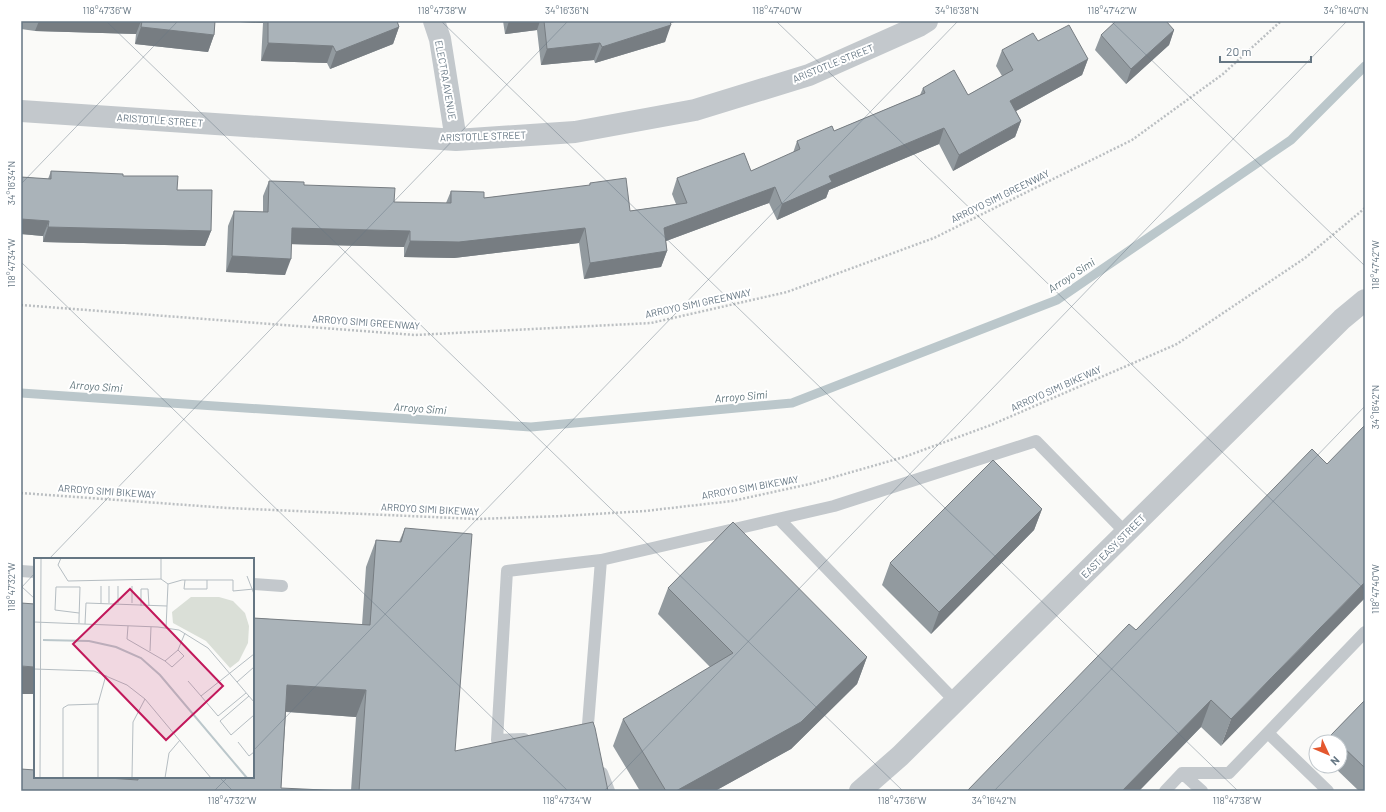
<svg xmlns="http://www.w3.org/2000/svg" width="1386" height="812" viewBox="0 0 1386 812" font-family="Barlow,sans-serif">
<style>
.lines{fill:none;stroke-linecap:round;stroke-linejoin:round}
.stream{stroke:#bbc7cb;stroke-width:9}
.path{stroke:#bbbfc2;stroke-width:2.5;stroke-dasharray:2 2;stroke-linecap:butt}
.service{stroke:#c3c8cc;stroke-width:12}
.minor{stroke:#c3c8cc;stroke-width:22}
.tertiary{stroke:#c3c8cc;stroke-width:22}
.wall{fill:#929a9f}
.shaded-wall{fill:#777d82}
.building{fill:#aab3b9;stroke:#777d82}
.ticks{fill:none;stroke:#657683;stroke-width:1;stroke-opacity:0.45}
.labels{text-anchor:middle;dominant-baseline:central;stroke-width:4;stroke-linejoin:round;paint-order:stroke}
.street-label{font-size:10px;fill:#657683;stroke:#fff}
.water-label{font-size:11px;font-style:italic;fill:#60757c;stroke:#fff}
.inset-river{fill:none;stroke:#bbc7cb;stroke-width:2}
.inset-road{fill:none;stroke:#b5bdc2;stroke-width:1}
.view{fill:#c2185b;fill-opacity:0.15;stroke:#c2185b;stroke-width:2}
.inset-edge{fill:none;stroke:#657683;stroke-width:2}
.neatline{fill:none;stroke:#657683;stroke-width:1.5}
.ticks-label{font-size:10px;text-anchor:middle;fill:#657683}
</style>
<rect width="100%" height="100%" fill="#fafaf8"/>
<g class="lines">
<!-- stream -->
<path class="stream" d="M21,393l510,34 261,-24 265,-103 234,-160 74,-74"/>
<!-- path -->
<path class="path" d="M21,305l394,30 236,-12 136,-31 147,-54 198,-98 91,-66 58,-53
M21,493l207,15 249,11 85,-3 83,-5 87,-10 78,-17 94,-27 87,-32 186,-81 128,-86 60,-50"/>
<!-- service -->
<path class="service" d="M779,519l176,182
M21,571l14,1
M253,584l29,2
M1268,733l60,58
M587,737l14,-177 233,-54 202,-65 90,92
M524,739l-27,1 10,-169 94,-11
M602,773l7,18
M1182,773l20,18
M1165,791l17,-18h47l136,-141"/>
<!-- minor -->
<path class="minor" d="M434,21l6,18 16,101
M21,111l435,29 119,-8 120,-22 114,-35 110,-49 8,-5"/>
<!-- tertiary -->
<path class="tertiary" d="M860,791l40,-35 442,-437 23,-19"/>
</g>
<!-- wall -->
<path class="wall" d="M21,21h194l-1,14 -6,17 -73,-8 1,-10 -101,-3 -14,-2z
M220,21h177l2,6 -6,17 -63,25 -3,-6 -66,-2 2,-38z
M503,21h173l-6,2 -5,19 -70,21 -1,-3 -53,5 -4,-35 -32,4z
M1174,30l-5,15 -43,39 -31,-34 6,-15z
M1038,41l50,18 -6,16 -66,36 5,10 -6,16 -62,34 -14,-27 -110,46 -3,8 -49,22 -8,-17 -103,38 1,10 -6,16 -77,12 -5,-36 -125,15 -50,-1v-10l-113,-3 -6,31 -59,-3 2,-46 6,-15 29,1v-16l6,-15 35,4 90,17 52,1 5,-12 33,7 105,-12 1,-3 40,28 46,-7 -4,-10 5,-16 74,-7 42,-18 4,-12 37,-10 86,-36 3,-7 45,7 34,-19 -6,-10 6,-16z
M51,171l72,5 54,14 34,41 -6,15 -162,-4v-6l-22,-2v-57l27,2z
M1327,464l-106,282 -20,-19 -62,64h-172l169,-161z
M1042,509l-8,21 -103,104 -49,-49 8,-22z
M405,528l50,223 153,40h-257l5,-74 -70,-5 -5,76 -246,-11 95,2v-2h123v-159l109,7 4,-58 10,-27 23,2z
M668,588l199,69 -10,27 -66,65 -76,42h-75l-27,-45 10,-27 87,-52 -52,-53z
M1365,700v91h-6l-26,-25h7v-24h-11l2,-7z"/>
<!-- shaded-wall -->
<path class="shaded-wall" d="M39,21h102l-5,13 -101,-3z
M220,21h43v2z
M509,21h31l-3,9 -32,4z
M663,21h14l-17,6z
M671,25l-6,17 -70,21 7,-16z
M141,27l73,8 -6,17 -73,-8z
M399,27l-6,17 -63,25 6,-17z
M1174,30l-5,15 -43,39 5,-15z
M268,43l65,3 -6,17 -66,-2z
M600,43l-6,17 -53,5 6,-16z
M1088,59l-6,16 -77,42 5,-16z
M1021,121l-6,16 -62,34 6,-16z
M944,128l-5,16 -110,46 -3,8 -49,22 5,-16 47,-28z
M775,187l-6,16 -111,41 6,-16z
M21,219l28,2 -6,15 -22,-2z
M48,227l163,4 -6,15 -162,-4z
M292,228l118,3 -6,16 -118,-3z
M585,228l-6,15 -125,15 -50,-1 6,-16z
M667,251l-6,16 -77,12 6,-16z
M232,256l59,3 -6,16 -59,-3z
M1042,509l-8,21 -103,104 8,-22z
M1365,582v16l-144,148 10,-27z
M867,657l-10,27 -66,65 -76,42h-39z
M21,666l14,1v27h-14z
M287,685l79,5 -10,27 -78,-6z
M1211,700l-10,27 -62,64h-17z"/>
<!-- building -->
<path class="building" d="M142,21h73l-1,14 -73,-8z
M268,21h129l2,6 -63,25 -3,-6 -65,-3z
M544,21h126l1,4 -69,22 -2,-4 -53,6z
M1116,21h50l8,9 -43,39 -30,-34z
M1069,25l19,34 -78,42 11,20 -62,34 -15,-27 -115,48 3,6 -50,22 -7,-17 -111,41 3,23 -77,12 -5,-35 -126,14 -49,-1v-10l-118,-3 -1,31 -59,-3 2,-45 34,1 1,-31 35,1v3l91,3 -1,14 57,1v-12l33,1v6l106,-13v-2l36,-5 4,33 57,-8 -10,-25 67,-25 7,18 49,-22 -3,-8 35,-15 2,5 91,-38 -2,-5 31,-18 14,25 45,-25 -11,-20 31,-17 5,8z
M51,171l72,3v2h55l-1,14h35l-1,41 -163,-4 1,-6 -28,-2v-42l30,2z
M1365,425v157l-134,137 -20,-19 -89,91h-155l162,-167 7,6 176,-181 15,15z
M993,460l49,49 -103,103 -49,-49z
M733,522l134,135 -66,65 -125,69h-10l-43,-72 110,-66 -65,-65z
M405,528l67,6 -17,217 138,-29 2,6 13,63h-249l7,-101 -79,-5 -6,103 64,3h-324v-22l14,1v7h58l45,3v-3h115v-159l117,7 6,-85 25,2z
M21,603l14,1v63l-14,-1z
M1365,700v68l-25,-24v-2h-2l-7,-7z"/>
<!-- ticks -->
<path class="ticks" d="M106,21l797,770M441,21l797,770M776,21l589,569M1111,21l254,245M21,184l157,-163M21,262l547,529M49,559l519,-538M21,586l14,13M21,588l14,-15M253,751l705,-730M219,777l14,14M214,791l14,-14M604,791l743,-770M994,791l371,-385"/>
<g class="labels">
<!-- street labels -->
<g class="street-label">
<text transform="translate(833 63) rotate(-22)">ARISTOTLE STREET</text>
<text transform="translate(446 80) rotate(80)">ELECTRA AVENUE</text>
<text transform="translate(160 120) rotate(4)">ARISTOTLE STREET</text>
<text transform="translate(483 136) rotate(-2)">ARISTOTLE STREET</text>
<text transform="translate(1000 196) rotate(-26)">ARROYO SIMI GREENWAY</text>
<text transform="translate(698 303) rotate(-12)">ARROYO SIMI GREENWAY</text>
<text transform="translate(366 322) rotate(4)">ARROYO SIMI GREENWAY</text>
<text transform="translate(1056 388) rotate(-24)">ARROYO SIMI BIKEWAY</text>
<text transform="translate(750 487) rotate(-10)">ARROYO SIMI BIKEWAY</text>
<text transform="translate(107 491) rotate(4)">ARROYO SIMI BIKEWAY</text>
<text transform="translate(430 509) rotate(3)">ARROYO SIMI BIKEWAY</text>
<text transform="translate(1113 546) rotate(-45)">EAST EASY STREET</text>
</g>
<!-- water labels -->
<g class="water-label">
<text transform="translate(1071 275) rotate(-33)">Arroyo Simi</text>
<text transform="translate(96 386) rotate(4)">Arroyo Simi</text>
<text transform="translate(741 396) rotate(-5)">Arroyo Simi</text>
<text transform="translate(420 408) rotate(4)">Arroyo Simi</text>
</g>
</g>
<!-- overview -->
<g transform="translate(34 558)">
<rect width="220" height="220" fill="#fafaf8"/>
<path d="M157,39h28l14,4 12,12 4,13 -1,17 -9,18 -9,7 -24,-27 -33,-18 -1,-11z" fill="#dadfd7"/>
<path class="inset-river" d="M9,82l46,1 27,6 25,11 19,17 87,103"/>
<path class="inset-road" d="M27,0l-3,7 10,16 93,-2 7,5M213,18l7,18M127,21v-21M151,22l-1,9h23v-9M134,26l14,-4h51v11l21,-2M67,28v17M75,28v17M84,28v17M98,28v17M107,48v-17h7l1,17M0,64l124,5 21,3 29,18 46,54M45,65v-4l1,-32h-24l-1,23 24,3M51,66l1,-21 81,3M94,68l-1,13 38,22 13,-11 7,-17M132,70l2,-44M116,93l1,-24M131,103l7,6 12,-11 -6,-6M0,111l60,2 33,14 18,14 66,79M154,123l13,15M203,124l17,-15M212,135l-28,23 -17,-20 53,-42M215,138l-29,25 11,14 23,-20M204,184l11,14 5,-4M6,220l1,-220M29,220v-70l5,-3 30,-1M64,220v-74l8,-29M98,220l1,-56 12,-23M131,220l4,-25 11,-13"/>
<path class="view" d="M96,31l93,97 -57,54 -93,-96z"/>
<rect width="220" height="220" class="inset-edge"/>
</g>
<!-- border -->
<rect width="1386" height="812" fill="none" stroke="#ffffff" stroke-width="44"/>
<!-- north arrow -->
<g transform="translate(1328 754) rotate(134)"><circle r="19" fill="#ffffff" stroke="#c1c8cd"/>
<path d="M0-3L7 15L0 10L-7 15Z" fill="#e4572e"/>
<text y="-6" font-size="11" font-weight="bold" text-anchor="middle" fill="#657683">N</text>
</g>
<!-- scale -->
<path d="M1220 56v6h91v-6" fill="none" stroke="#657683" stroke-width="2"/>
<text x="1226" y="56" font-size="12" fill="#657683" stroke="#ffffff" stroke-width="3" paint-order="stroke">20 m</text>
<rect x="22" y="22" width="1342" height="768" class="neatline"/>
<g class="ticks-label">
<text x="107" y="14">118°47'36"W</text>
<text x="442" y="14">118°47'38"W</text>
<text x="567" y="14">34°16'36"N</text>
<text x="777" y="14">118°47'40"W</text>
<text x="957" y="14">34°16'38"N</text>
<text x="1112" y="14">118°47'42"W</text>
<text x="1346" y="14">34°16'40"N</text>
<text transform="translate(11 183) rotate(-90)" y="4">34°16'34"N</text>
<text transform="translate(11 263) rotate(-90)" y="4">118°47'34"W</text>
<text transform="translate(1375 265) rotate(-90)" y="4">118°47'42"W</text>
<text transform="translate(1375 407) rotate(-90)" y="4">34°16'42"N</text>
<text transform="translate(11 587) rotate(-90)" y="4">118°47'32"W</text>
<text transform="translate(1375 589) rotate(-90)" y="4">118°47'40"W</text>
<text x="232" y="804">118°47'32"W</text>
<text x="567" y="804">118°47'34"W</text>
<text x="902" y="804">118°47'36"W</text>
<text x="994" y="804">34°16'42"N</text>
<text x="1237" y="804">118°47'38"W</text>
</g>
</svg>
